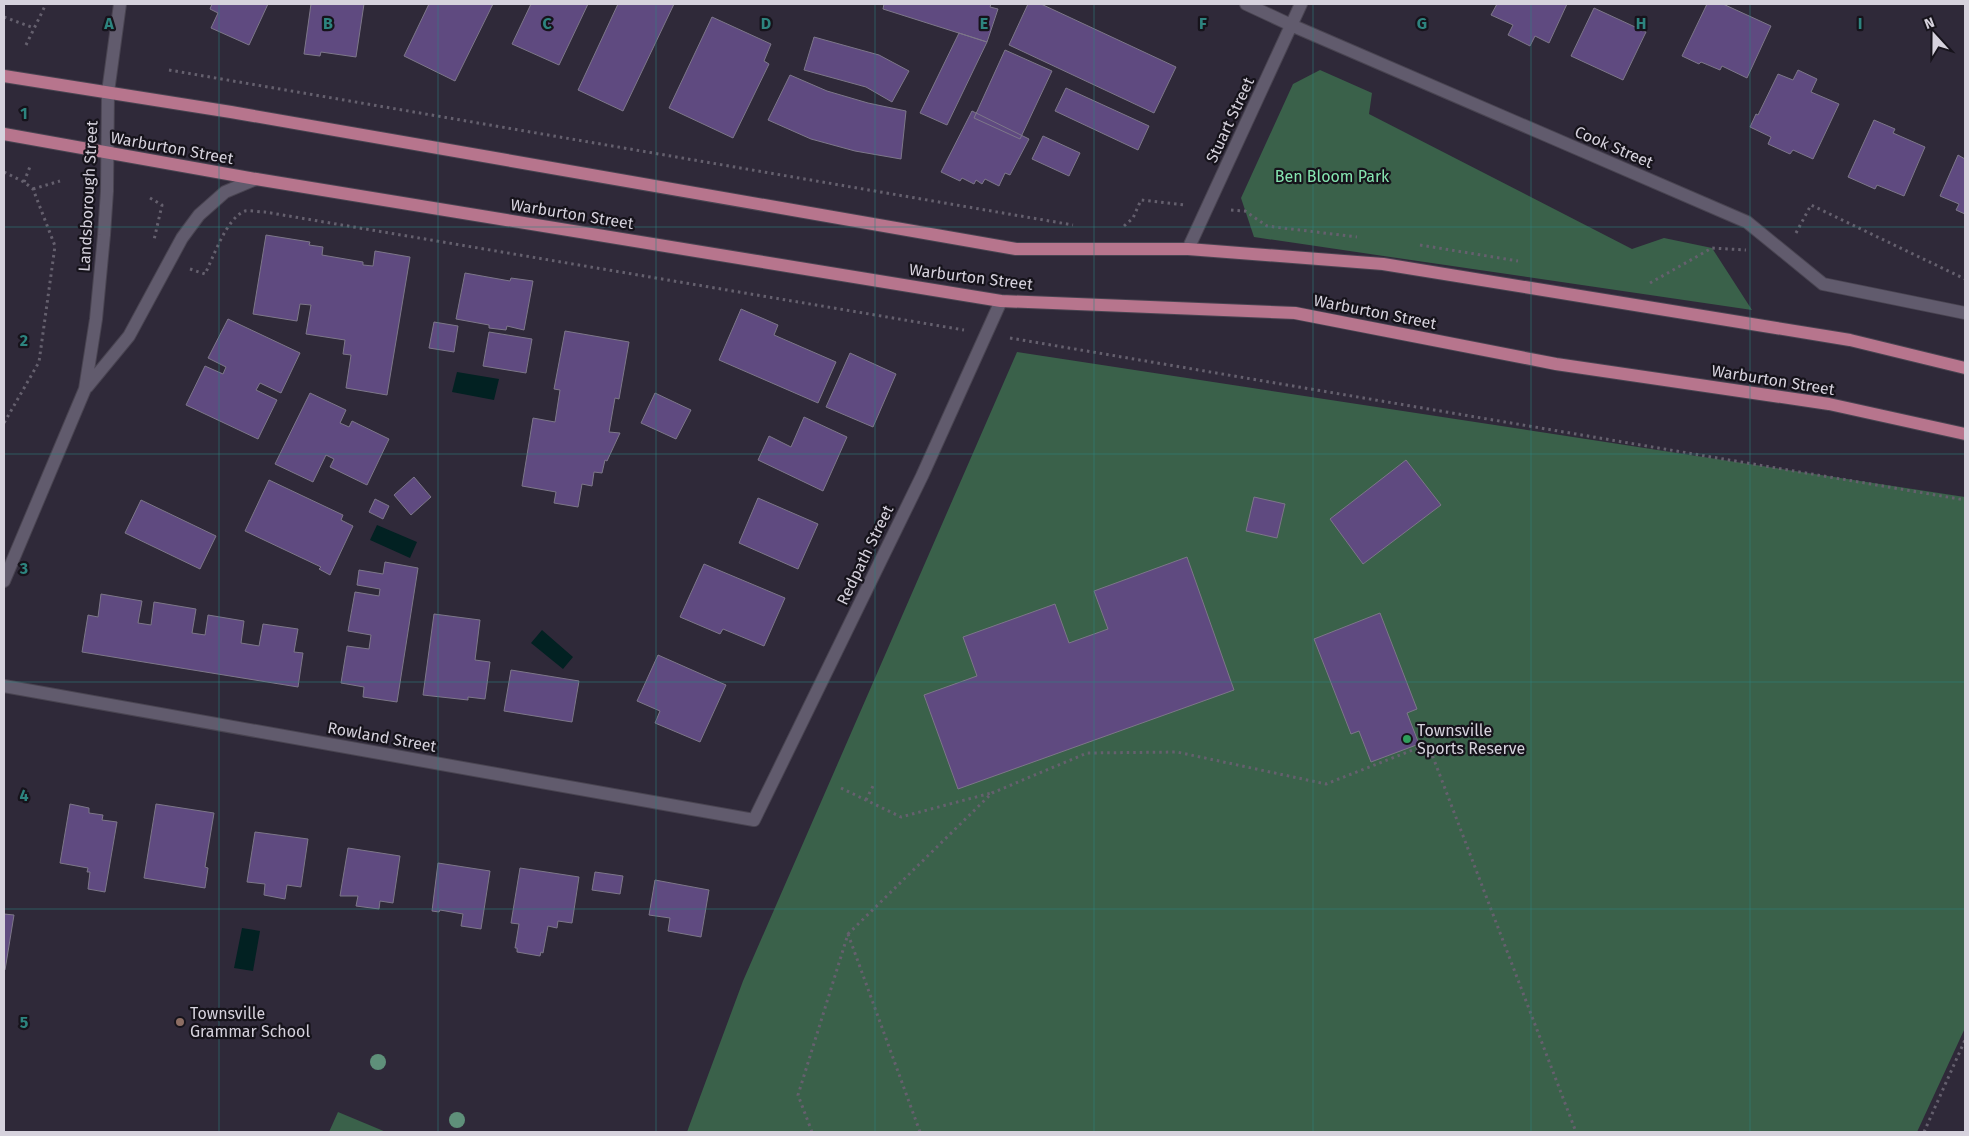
<svg xmlns="http://www.w3.org/2000/svg" width="1969" height="1136" viewBox="0 0 1969 1136" font-family="'Fira Sans',sans-serif">
<style>
.green{fill:#3a614a}
.water{fill:#022122}
.building{fill:#5f4a80;stroke:#7d7789}
.lines{fill:none;stroke-linecap:round;stroke-linejoin:round}
.minor-casing{stroke:#494451;stroke-width:14}
.major-casing{stroke:#494451;stroke-width:14}
.path{stroke:#65606e;stroke-width:3;stroke-dasharray:2.5 4;stroke-linecap:butt}
.minor{stroke:#615b6d;stroke-width:12}
.major{stroke:#b7758d;stroke-width:12}
.tree{fill:#5f907a}
.grid{fill:none;stroke:#2d847f;stroke-width:1;stroke-opacity:0.55}
.leisure-dot{fill:#2e9e5b;stroke:#16131b;stroke-width:2}
.education-dot{fill:#8d6e63;stroke:#16131b;stroke-width:2}
.labels{text-anchor:middle;dominant-baseline:central;stroke-width:4.5;stroke-linejoin:round;paint-order:stroke}
.street-label{font-size:16px;fill:#d6d2dd;stroke:#16131b}
.park-label{font-size:16px;fill:#86e5b0;stroke:#16131b}
.poi-label{font-size:16px;fill:#d6d2dd;stroke:#16131b;text-anchor:start}
.grid-label{font-size:16px;text-anchor:middle;font-weight:bold;fill:#2d847f;stroke:#16131b;stroke-width:4.5;stroke-linejoin:round;paint-order:stroke}
</style>
<rect width="100%" height="100%" fill="#2f2939"/>
<!-- green -->
<path class="green" d="M1320,70l52,23 -3,21 263,135 32,-11 48,10 40,62 -498,-73 -13,-39 52,-114z
M1017,352l948,145v531l-48,104h-1230l56,-151z
M338,1112l48,20h-57z"/>
<!-- water -->
<path class="water" d="M457,372l42,7 -5,21 -42,-8z
M377,525l40,17 -7,16 -40,-18z
M542,630l31,27 -10,12 -32,-26z
M242,928l18,3 -7,40 -19,-3z"/>
<!-- building -->
<path class="building" d="M212,4h56l-19,41 -38,-17 7,-15 -8,-4z
M311,4h53l-8,53 -35,-5 -1,4 -16,-2z
M429,4h64l-38,77 -51,-25z
M531,4h57l-29,61 -47,-21z
M618,4h56l-51,107 -45,-21z
M884,4h107l-1,3 8,2 -11,33 -104,-33z
M1028,4h13l135,63 -22,46 -145,-68z
M1497,4h70l-18,39 -14,-7 -5,10 -22,-11 5,-10 -22,-10z
M1707,4h16l48,22 -24,52 -25,-12 -2,4 -19,-8 -2,2 -17,-8z
M1594,8l52,24 -23,48 -52,-24z
M712,17l59,27 -7,17 5,3 -36,74 -64,-30z
M959,33l28,9 -40,83 -27,-12z
M814,37l65,18 30,16 -17,31 -26,-15 -62,-17z
M1005,50l47,21 -32,68 -46,-21z
M1798,70l19,9 -6,13 28,12 -26,55 -20,-9 -3,4 -22,-10 3,-7 -21,-10 6,-13 2,1 20,-41 15,6z
M790,75l37,16 41,12 38,8 -5,48 -46,-8 -44,-12 -43,-19z
M1066,88l83,38 -11,24 -83,-39z
M972,111l57,28 -19,36 -5,-2 -6,13 -14,-7 -3,5 -6,-4 -2,4 -12,-6 -2,3 -19,-9z
M1874,120l21,9 -2,4 32,14 -21,49 -27,-11 -2,4 -27,-12z
M1043,136l37,17 -11,23 -37,-17z
M1958,155l7,4v55l-9,-4 3,-6 -19,-8z
M266,235l44,7 -1,3 14,2 -1,8 41,7v3l10,1 2,-15 35,6 -23,138 -41,-7 5,-33 -8,-1 2,-14 -39,-6 5,-29 -11,-1 -3,17 -44,-7z
M465,273l45,8 1,-3 22,3 -9,49 -17,-4 -1,4 -17,-2v-3l-33,-6z
M741,309l37,16 -4,10 62,27 -18,41 -99,-43z
M228,319l72,34 -19,40 -21,-10 -4,7 21,10 -19,39 -72,-34 19,-39 18,8 3,-7 -18,-9z
M434,322l24,4 -4,26 -25,-4z
M565,331l64,11 -10,57 -4,-1 -6,34 11,1 -13,28 -2,-1 -3,13 -8,-1 -2,14 -10,-2 -4,23 -24,-4 2,-11 -34,-6 11,-68 22,4 5,-32 -6,-1z
M489,332l43,7 -6,34 -43,-7z
M850,353l46,21 -23,53 -47,-20z
M310,393l36,17 -6,13 9,4 3,-6 37,18 -22,46 -37,-18 4,-8 -8,-4 -13,27 -38,-18z
M655,393l36,17 -15,29 -35,-16z
M804,417l43,20 -24,54 -65,-31 11,-24 22,11z
M1406,460l35,45 -78,59 -33,-45z
M414,477l17,20 -20,18 -17,-20z
M269,480l74,35 -2,5 12,6 -23,49 -11,-6 2,-2 -76,-36z
M1254,497l31,7 -8,34 -31,-7z
M758,498l60,26 -20,45 -59,-26z
M375,499l14,7 -6,13 -14,-7z
M141,500l75,36 -16,33 -75,-36z
M1187,557l47,133 -276,99 -34,-94 53,-19 -14,-39 92,-33 14,39 39,-14 -14,-38z
M385,562l33,6 -21,134 -34,-5 1,-10 -23,-4 6,-37 22,3 2,-14 -23,-4 7,-39 24,4 1,-7 -23,-4 2,-15 24,4z
M704,564l81,34 -21,48 -41,-17 -3,5 -40,-17z
M101,594l41,7 -4,22 13,2 3,-23 42,7 -4,24 13,2 3,-20 36,6 -3,22 18,3 4,-22 35,5 -4,23 9,1 -5,34 -216,-35 6,-37 10,2z
M1380,613l37,96 -10,4 12,31 -48,18 -12,-31 -8,3 -37,-95z
M434,614l46,6 -5,40 15,2 -5,37 -17,-2v3l-45,-5z
M658,655l68,30 -26,57 -45,-19 5,-12 -23,-10z
M511,670l68,11 -7,41 -68,-11z
M70,804l19,4v5l14,2 -1,5 15,2 -12,70 -17,-3 2,-17h-3l1,-4 -28,-5z
M156,804l58,9 -9,54 3,1 -3,20 -61,-10z
M255,832l53,7 -7,48 -14,-2 -2,14 -21,-4 1,-11 -18,-2z
M348,848l52,8 -7,47 -13,-2 -1,8 -23,-3 2,-10h-18z
M438,863l52,8 -9,58 -20,-3 2,-12 -23,-4 -1,2 -7,-1z
M520,868l59,9 -7,46 -14,-2 -1,7 -9,-2 -5,27 -2,-1 -1,4 -23,-4v-4h-2l4,-24 -8,-1z
M595,872l28,4 -3,18 -28,-4z
M655,880l54,10 -8,47 -33,-6 2,-13 -21,-3z
M4,914l10,1 -9,55h-1z"/>
<g class="lines">
<defs>
<path id="minor" d="M1246,4l45,21 456,197 76,62 142,29
M1188,249l113,-245
M87,387l42,-51 53,-98 17,-23 26,-23 31,-13
M4,581l81,-192 11,-70 8,-84 3,-44 1,-99 12,-88
M4,686l750,134 168,-344 79,-175"/>
<path id="major" d="M4,76l227,36 785,137h172l195,15 467,76 115,28
M4,134l252,45 745,122 294,12 261,51 273,40 136,30"/>
</defs>
<!-- minor casing -->
<use href="#minor" class="minor-casing"/>
<!-- major casing -->
<use href="#major" class="major-casing"/>
<!-- path -->
<path class="path" d="M4,17l30,11
M26,45l20,-41
M169,70l904,155
M4,172l20,10 9,7 22,57 -16,116 -35,61
M24,182l7,-18
M33,189l27,-8
M150,198l12,7 -8,35
M1231,210l14,1 22,15 90,11
M1124,226l9,-8 8,-18 44,5
M1796,233l15,-28 154,74
M1420,245l98,16
M190,269l15,5c8,-16 22,-57 40,-63 5,-1 14,1 20,1l699,118
M1650,283l62,-35 34,2
M1010,338l955,162
M841,788l60,29 90,-24
M866,800l8,-16
M848,934l72,198
M812,1132l-14,-37 50,-161 144,-141 95,-40 90,-1 149,32 102,-40 148,388
M1924,1132l41,-92"/>
<!-- minor -->
<use href="#minor" class="minor"/>
<!-- major -->
<use href="#major" class="major"/>
</g>
<!-- trees -->
<g class="tree">
<circle cx="378" cy="1062" r="8"/>
<circle cx="457" cy="1120" r="8"/>
</g>
<!-- grid -->
<path class="grid" d="M219,4v1128M438,4v1128M656,4v1128M875,4v1128M1094,4v1128M1313,4v1128M1531,4v1128M1750,4v1128M4,227h1961M4,454h1961M4,682h1961M4,909h1961"/>
<!-- markers -->
<circle class="leisure-dot" cx="1407" cy="739" r="5"/>
<circle class="education-dot" cx="180" cy="1022" r="5"/>
<g class="labels">
<!-- street labels -->
<g class="street-label">
<text transform="translate(1230 120) rotate(-65)">Stuart Street</text>
<text transform="translate(1614 147) rotate(23)">Cook Street</text>
<text transform="translate(172 148) rotate(10)">Warburton Street</text>
<text transform="translate(88 196) rotate(-87)">Landsborough Street</text>
<text transform="translate(572 214) rotate(9)">Warburton Street</text>
<text transform="translate(971 277) rotate(7)">Warburton Street</text>
<text transform="translate(1375 312) rotate(11)">Warburton Street</text>
<text transform="translate(1773 380) rotate(9)">Warburton Street</text>
<text transform="translate(865 555) rotate(-64)">Redpath Street</text>
<text transform="translate(382 737) rotate(10)">Rowland Street</text>
</g>
<!-- park labels -->
<g class="park-label">
<text x="1332" y="176">Ben Bloom Park</text>
</g>
<!-- poi labels -->
<g class="poi-label">
<text x="1417" y="730">Townsville<tspan x="1417" dy="18">Sports Reserve</tspan></text>
<text x="190" y="1013">Townsville<tspan x="190" dy="18">Grammar School</tspan></text>
</g>
</g>
<g class="grid-label">
<text x="109" y="29">A</text>
<text x="328" y="29">B</text>
<text x="547" y="29">C</text>
<text x="766" y="29">D</text>
<text x="984" y="29">E</text>
<text x="1203" y="29">F</text>
<text x="1422" y="29">G</text>
<text x="1641" y="29">H</text>
<text x="1860" y="29">I</text>
<text x="24" y="119">1</text>
<text x="24" y="346">2</text>
<text x="24" y="574">3</text>
<text x="24" y="801">4</text>
<text x="24" y="1028">5</text>
</g>
<!-- border -->
<rect width="1969" height="1136" fill="none" stroke="#d6d2dd" stroke-width="10"/>
<!-- north arrow -->
<g transform="translate(1934 35) rotate(339)" stroke="#16131b" stroke-width="4" paint-order="stroke">
<path d="M0-4L9 19L0 12L-9 19Z" fill="#d6d2dd"/>
<text y="-8" font-size="14" font-weight="bold" text-anchor="middle" fill="#d6d2dd">N</text>
</g>
</svg>
